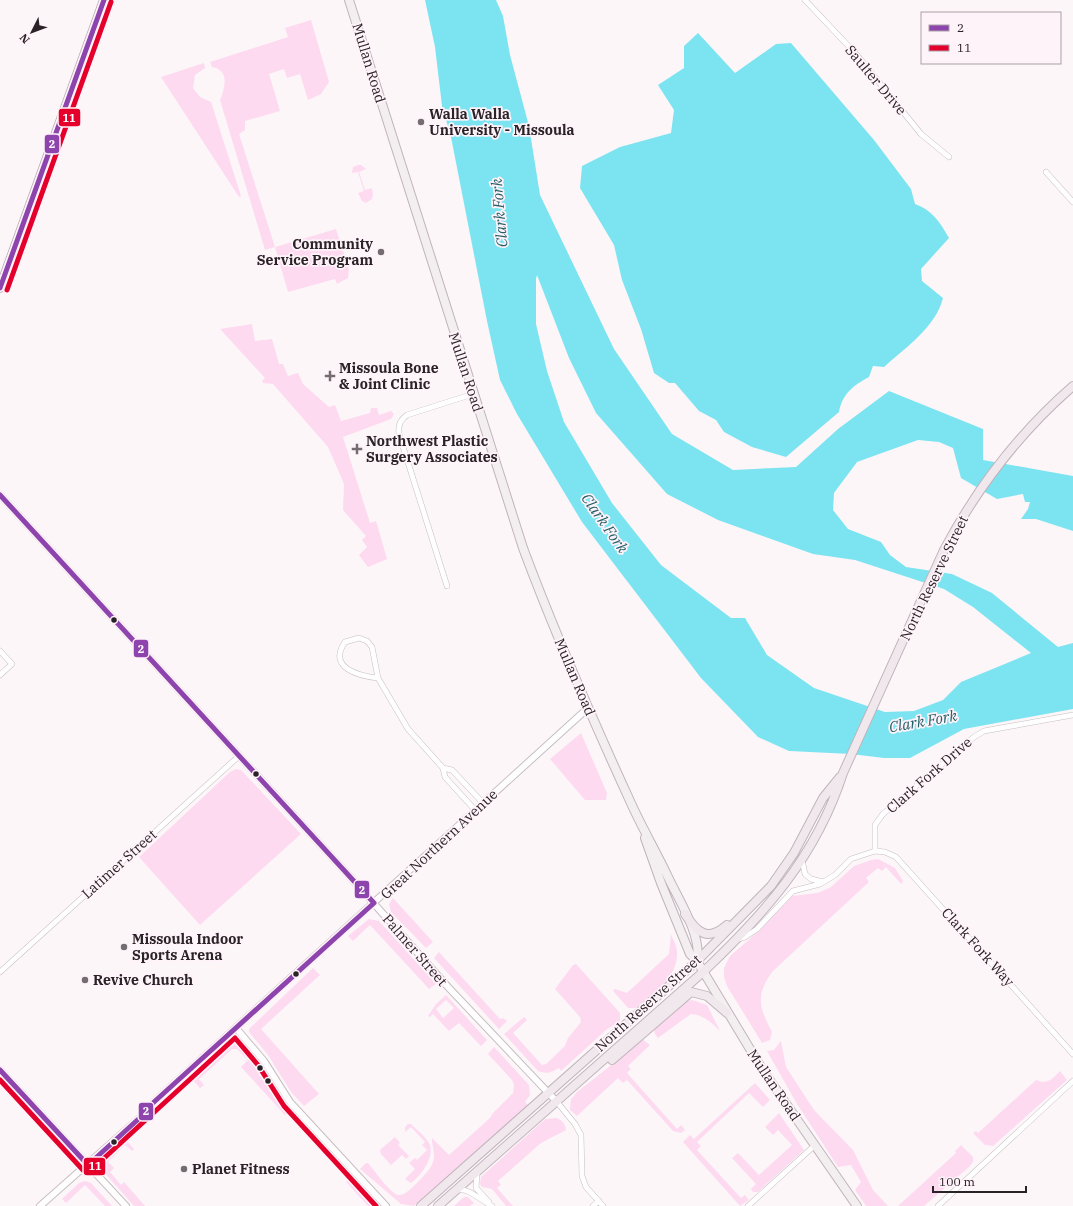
<svg xmlns="http://www.w3.org/2000/svg" width="1073" height="1206" viewBox="0 0 1073 1206" font-family="'IBM Plex Serif',serif">
<style>
.green{fill:#fddaf0;fill-rule:evenodd}
.water{fill:#7ce4f1;fill-rule:evenodd}
.lines{fill:none;stroke-linecap:round;stroke-linejoin:round}
.minor-casing{stroke:#c6bfc3;stroke-width:6}
.tertiary-casing{stroke:#c6bfc3;stroke-width:8}
.primary-casing{stroke:#c0b4bb;stroke-width:10}
.trunk-casing{stroke:#c0b4bb;stroke-width:10}
.minor{stroke:#fffefe;stroke-width:5}
.tertiary{stroke:#fffefe;stroke-width:6}
.primary{stroke:#f3eef0;stroke-width:8}
.trunk{stroke:#f0e8ec;stroke-width:8}
.bus-1-casing{stroke:#fff3fa;stroke-width:8}
.bus-2-casing{stroke:#fff3fa;stroke-width:8}
.bus-1{stroke:#8e44ad;stroke-width:5}
.bus-2{stroke:#e4002b;stroke-width:5}
.poi-dot{fill:#736c70;stroke:#fff3fa;stroke-width:1.5}
.bus-dot{fill:#292227;stroke:#fff3fa;stroke-width:1.5}
.labels{text-anchor:middle;dominant-baseline:central;stroke-width:3.5;stroke-linejoin:round;paint-order:stroke}
.street-label{font-size:14px;fill:#292227;stroke:#fff3fa}
.poi-label{font-size:14px;font-weight:bold;fill:#292227;stroke:#fff3fa;text-anchor:start}
.water-label{font-size:15px;font-style:italic;fill:#225f66;stroke:#fff3fa}
.line-badge{stroke:#fff3fa;stroke-width:1.5}
.badge-label{font-size:11px;text-anchor:middle;font-weight:bold;fill:#fff}
</style>
<rect width="100%" height="100%" fill="#fcf6f9"/>
<!-- green -->
<path class="green" d="M311,20l18,62 -8,12 -13,6 -8,-26 -13,4 -3,-9 -15,5 11,37 -35,10v9l-6,4 36,113 61,-18 13,40 -1,9 -11,6 -2,-5 -47,13 -13,-45 -10,3 -45,-150c5,-12 10,-30 -8,-33l-2,-5 78,-25 -3,-9z
M204,63l1,5 -10,7 -2,13 7,9 11,5 30,94 -2,1 -78,-120z
M358,165h3l5,4 -7,3 6,18 7,-2 1,7 -1,4 -6,4 -4,-2 -4,-8 6,-2 -6,-19 -6,1 1,-6z
M252,324l3,17 17,-2 7,25h4l5,12 10,-3 5,11 26,23 6,-2 6,16 29,-8 1,-5h6l2,7 12,-4 3,3 -3,5 -48,18 27,86 6,-2 11,38 -19,8 -9,-12 8,-8 -5,-7 4,-4 -23,-26 1,-26 -16,-37 -55,-63 -10,-1 -1,-2 3,-3 -45,-49z
M581,733l26,60 -1,7h-21l-35,-41z
M236,769l5,1 60,64 -101,91 -61,-68 91,-85z
M878,859l17,9 8,13 -2,3 -15,-17 -4,4 -4,-3 -12,10 3,4 -96,89c-18,24 -14,36 -1,61l-2,8 -8,3 -35,-57 -3,-9v-9l6,-12 30,-26 32,-34 25,-3 8,-3 6,-3 23,-21 17,-6z
M393,898l40,44 -7,6 -35,-36 -2,-8z
M369,919l10,2 57,63 -7,5 -59,-64 -17,16 -5,-5z
M671,934c2,6 6,12 6,18 2,25 -25,42 -41,56h-8l-15,-17 2,-2 12,4 42,-39z
M439,952l61,67 3,-1 4,3 -8,8 -65,-71z
M576,964l44,49v8l-14,9 -45,41 -2,-3c-8,5 -13,6 -21,3l-34,-37 20,-17 3,3 -14,13 29,32 4,-1 19,-18 3,-8 13,-16 -1,-5 -25,-28 18,-24z
M313,968l7,7 -59,54 58,65 -15,12 -13,-14 -23,-37 -19,-23v-3z
M446,995l41,45 -6,6 -22,-23 -10,8 -16,-17 -3,3 -2,-1 8,-12zM446,1000l8,8 -11,10 -7,-9z
M692,1000l15,5 13,26c-9,-9 -17,-16 -29,-17l-33,24 -3,-4 -2,-7 30,-25z
M642,1039l8,6 -22,21 3,3 -4,4 50,56 4,-4 4,5 -4,3 -8,-2 -46,-51 -4,3 -5,-5 -41,38 -7,-6 1,-11 6,-7 38,-30z
M781,1041l5,26 28,43 39,40 20,40 15,16h-22l-11,-16 6,-8 -10,-17 -13,2 -41,-63 -30,-53 7,-1z
M232,1043h5l4,2 34,50 15,17 -5,3 -44,-48 7,-7 -11,-11h-5l-33,30 5,6 -4,3 -7,-8z
M494,1047l35,38 1,10 -5,7 3,3 -114,101 -13,-2 -41,-35 6,-6h2c6,7 22,30 30,32 7,1 13,-7 18,-11 6,-7 14,-13 17,-22 3,-9 -2,-18 -1,-24l17,17 41,-37 3,-5 20,-20 1,-8 -2,-5 -24,-26z
M1060,1071l7,9 -74,66 -8,-1 -12,-12 3,-2 2,2 58,-53c12,5 16,-1 24,-9z
M755,1083l15,17 -7,7 -14,-14 -52,49 4,4 -4,4 44,48 4,-3 4,5 -9,6 -57,-64 7,-7 4,4z
M779,1113l25,37 -46,42h-5l-2,-3 5,-5 -24,-26 6,-5 21,22 33,-30 -14,-15 -5,5 -8,-8z
M556,1118c5,1 10,6 10,12l-25,13 -43,38 3,4 -4,3 16,18h-7l-14,-17 -10,-2 -2,-3 1,-7 62,-56 3,-2z
M408,1124h3c5,5 16,14 19,21 4,13 -9,31 -19,38l-6,-4 10,-10 -6,-6 6,-5 2,2 10,-10 -5,-5 3,-3 -14,-15 -6,5v-5z
M395,1137l5,6 -2,2 11,11 -3,3 -4,-4 -11,10 -10,-11 -1,-4z
M126,1140l8,9 -2,2 -7,-6 -17,17 6,6 -4,4 11,13 3,-3 21,24h-11l-31,-35 1,-10z
M961,1145l12,12v5l-4,5 -45,39h-26l58,-53 -1,-2z
M351,1178l21,27v1h-4l-22,-24z
M85,1181l6,2 21,23h-7l-20,-21 -19,18 -4,-4 17,-16z
M464,1197h4l6,6 -4,3h-16z"/>
<!-- water -->
<path class="water" d="M425,0h71l7,16 7,39 19,71 11,69 74,154 58,85 61,36 63,-3 42,-38 51,-38 94,38v31l90,16v55l-37,-12h-15l7,-10 2,-7h-5l-2,-8 -26,5 -36,-21 -8,-30 -14,-6 -21,-2 -61,22 -23,31 -1,17 15,19 33,13 9,13 16,12 46,7 40,19 66,54 15,-4v66l-109,20 -54,29h-26l-33,-4 -62,-3 -31,-14 -57,-59 -119,-156 -65,-108 -17,-34 -13,-59 -36,-184 -9,-31 -7,-59zM537,275l32,83 27,55 71,81 51,26 95,34 42,6 89,29 29,18 58,46 -70,29 -18,18 -29,11 -29,1 -71,-24 -47,-33 -22,-37h-14l-70,-53 -49,-62 -48,-81 -17,-51 -11,-47v-45z
M698,33l37,40 41,-29 15,-1 83,97 37,49 4,15c17,6 25,18 34,34l-28,31 1,12 21,17c-7,29 -38,50 -59,69l-11,-1 -4,11c-15,8 -27,17 -30,35l-53,45 -34,-10 -28,-15 -8,-12 -17,-9 -24,-28h-6l-15,-10 -13,-44 -19,-49 -8,-35 -34,-57 2,-22 38,-19 51,-14 3,-23 -16,-25 26,-17v-22z"/>
<g class="lines">
<defs>
<path id="minor" d="M805,0l51,54 65,80 28,23
M1046,172l27,30
M447,586l-48,-152c-1,-9 1,-14 8,-19l66,-21
M0,651l12,13 -12,11
M378,678c-19,-2 -51,-10 -33,-36l14,-4 8,3 5,6 6,31 30,51 35,39 2,9 30,33
M443,768l9,2 31,33
M875,851l10,1 11,5 177,197
M802,860l3,14 6,5 12,3
M738,939l7,-2 12,-8 36,-38 27,-7 15,-9 16,-16 24,-8v-26l8,-11 91,-77 10,-6 89,-16
M0,972l239,-216
M557,1102l18,22 6,11 1,41 4,11 17,19
M477,1173l-1,15 13,14
M458,1190c11,-2 24,11 34,16
M593,1206l6,-5
M748,1206l66,-60
M938,1206l135,-125"/>
<path id="tertiary" d="M0,495l353,385 95,107 109,115
M236,1028l28,33 26,41 96,104
M0,1070l126,136
M40,1206l104,-92 10,-12 434,-394"/>
<path id="primary" d="M349,0l174,548c32,86 69,170 107,253 12,27 27,52 39,78 11,23 33,57 28,82
M0,288l104,-288
M645,838l16,45 29,71 7,7 65,108 95,137"/>
<path id="trunk" d="M685,914c12,19 23,28 42,11
M612,1060l79,-68 16,4 20,17
M421,1206l276,-245 74,-75 23,-33 29,-55 17,-21
M438,1206l265,-234c62,-59 113,-115 140,-199l101,-223c33,-62 76,-118 129,-164"/>
</defs>
<!-- minor casing -->
<use href="#minor" class="minor-casing"/>
<!-- tertiary casing -->
<use href="#tertiary" class="tertiary-casing"/>
<!-- primary casing -->
<use href="#primary" class="primary-casing"/>
<!-- trunk casing -->
<use href="#trunk" class="trunk-casing"/>
<!-- minor -->
<use href="#minor" class="minor"/>
<!-- tertiary -->
<use href="#tertiary" class="tertiary"/>
<!-- primary -->
<use href="#primary" class="primary"/>
<!-- trunk -->
<use href="#trunk" class="trunk"/>
<defs>
<path id="bus-1" d="M0,288l104,-288
M0,495l374,408 -220,199 -10,12 -56,51 -88,-95"/>
<path id="bus-2" d="M7,290l104,-288
M0,1080l83,90 6,2 146,-134 23,27 26,41 92,100"/>
</defs>
<!-- bus-1 casing -->
<use href="#bus-1" class="bus-1-casing"/>
<!-- bus-2 casing -->
<use href="#bus-2" class="bus-2-casing"/>
<!-- bus-1 -->
<use href="#bus-1" class="bus-1"/>
<!-- bus-2 -->
<use href="#bus-2" class="bus-2"/>
</g>
<!-- markers -->
<g class="poi-dot">
<circle cx="421" cy="122" r="4"/>
<circle cx="381" cy="252" r="4"/>
<path d="M328 370h4v4h4v4h-4v4h-4v-4h-4v-4h4z"/>
<path d="M355 443h4v4h4v4h-4v4h-4v-4h-4v-4h4z"/>
<circle cx="124" cy="947" r="4"/>
<circle cx="85" cy="980" r="4"/>
<circle cx="184" cy="1169" r="4"/>
</g>
<g class="bus-dot">
<circle cx="114" cy="620" r="3.5"/>
<circle cx="256" cy="774" r="3.5"/>
<circle cx="296" cy="974" r="3.5"/>
<circle cx="260" cy="1068" r="3.5"/>
<circle cx="268" cy="1081" r="3.5"/>
<circle cx="114" cy="1142" r="3.5"/>
</g>
<g class="labels">
<!-- street labels -->
<g class="street-label">
<text transform="translate(369 63) rotate(73)">Mullan Road</text>
<text transform="translate(876 80) rotate(50)">Saulter Drive</text>
<text transform="translate(466 372) rotate(72)">Mullan Road</text>
<text transform="translate(934 578) rotate(-64)">North Reserve Street</text>
<text transform="translate(575 677) rotate(67)">Mullan Road</text>
<text transform="translate(929 775) rotate(-41)">Clark Fork Drive</text>
<text transform="translate(439 844) rotate(-43)">Great Northern Avenue</text>
<text transform="translate(119 864) rotate(-42)">Latimer Street</text>
<text transform="translate(978 947) rotate(48)">Clark Fork Way</text>
<text transform="translate(415 950) rotate(49)">Palmer Street</text>
<text transform="translate(648 1003) rotate(-42)">North Reserve Street</text>
<text transform="translate(774 1085) rotate(56)">Mullan Road</text>
</g>
<!-- poi labels -->
<g class="poi-label">
<text x="429" y="114">Walla Walla<tspan x="429" dy="16">University - Missoula</tspan></text>
<text x="373" y="244" text-anchor="end">Community<tspan x="373" dy="16">Service Program</tspan></text>
<text x="339" y="368">Missoula Bone<tspan x="339" dy="16">&amp; Joint Clinic</tspan></text>
<text x="366" y="441">Northwest Plastic<tspan x="366" dy="16">Surgery Associates</tspan></text>
<text x="132" y="939">Missoula Indoor<tspan x="132" dy="16">Sports Arena</tspan></text>
<text x="93" y="980">Revive Church</text>
<text x="192" y="1169">Planet Fitness</text>
</g>
<!-- water labels -->
<g class="water-label">
<text transform="translate(499 213) rotate(-95)">Clark Fork</text>
<text transform="translate(605 523) rotate(55)">Clark Fork</text>
<text transform="translate(923 721) rotate(-10)">Clark Fork</text>
</g>
</g>
<g class="line-badge">
<rect x="58" y="108" width="23" height="19" rx="4" fill="#e4002b"/>
<rect x="44" y="134" width="16" height="20" rx="4" fill="#8e44ad"/>
<rect x="133" y="639" width="16" height="19" rx="4" fill="#8e44ad"/>
<rect x="354" y="880" width="16" height="19" rx="4" fill="#8e44ad"/>
<rect x="138" y="1102" width="16" height="19" rx="4" fill="#8e44ad"/>
<rect x="83" y="1157" width="23" height="19" rx="4" fill="#e4002b"/>
</g>
<g class="badge-label">
<text x="69" y="122">11</text>
<text x="52" y="148">2</text>
<text x="141" y="653">2</text>
<text x="362" y="894">2</text>
<text x="146" y="1115">2</text>
<text x="95" y="1170">11</text>
</g>
<!-- legend -->
<rect x="921" y="12" width="140" height="52" fill="#fff3fa" stroke="#a99fa6"/>
<rect x="929" y="25" width="20" height="6" fill="#8e44ad" stroke="#a99fa6"/>
<text x="957" y="32" font-size="12" fill="#292227">2</text>
<rect x="929" y="45" width="20" height="6" fill="#e4002b" stroke="#a99fa6"/>
<text x="957" y="52" font-size="12" fill="#292227">11</text>
<!-- north arrow -->
<g transform="translate(32 32) rotate(228)" stroke="#fff3fa" stroke-width="3" paint-order="stroke">
<path d="M0-3L7 15L0 10L-7 15Z" fill="#292227"/>
<text y="-6" font-size="11" font-weight="bold" text-anchor="middle" fill="#292227">N</text>
</g>
<!-- scale -->
<path d="M933 1186v6h93v-6" fill="none" stroke="#292227" stroke-width="2"/>
<text x="939" y="1186" font-size="12" fill="#292227" stroke="#fff3fa" stroke-width="3" paint-order="stroke">100 m</text>
</svg>
